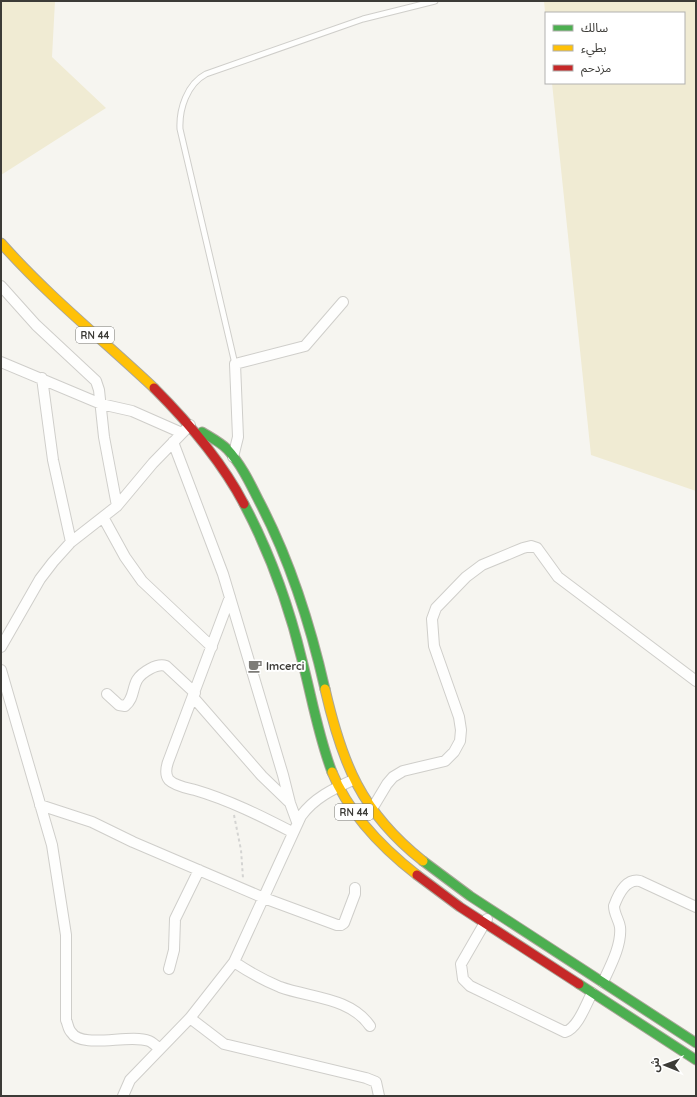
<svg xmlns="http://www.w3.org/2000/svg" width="697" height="1097" viewBox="0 0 697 1097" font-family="Quicksand,'Noto Sans Arabic',sans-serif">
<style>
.green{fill:#f0ebd3}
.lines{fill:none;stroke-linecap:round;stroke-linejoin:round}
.lane-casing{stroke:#cfceca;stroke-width:7}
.street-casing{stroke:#cfceca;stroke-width:12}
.fast-casing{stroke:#aaa699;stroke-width:11}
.slow-casing{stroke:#aaa699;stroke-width:11}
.jam-casing{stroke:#aaa699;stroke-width:11}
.path{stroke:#d4d4d2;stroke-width:2;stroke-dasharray:3 3;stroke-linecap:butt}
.lane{stroke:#fefefd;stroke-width:5}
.street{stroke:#fefefd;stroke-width:10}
.fast{stroke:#4caf50;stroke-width:9}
.slow{stroke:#ffc107;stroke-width:9}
.jam{stroke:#c62828;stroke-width:9}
.labels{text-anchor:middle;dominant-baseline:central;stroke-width:4;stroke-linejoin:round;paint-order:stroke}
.shield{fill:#fff;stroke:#767673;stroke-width:1}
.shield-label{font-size:10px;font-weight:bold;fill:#3c3b37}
.poi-label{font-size:11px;font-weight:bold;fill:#3c3b37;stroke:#fff;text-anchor:start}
</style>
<rect width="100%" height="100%" fill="#f6f5f0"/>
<!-- green -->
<path class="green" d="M1,1h54l-3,56 54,51 -105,67z
M544,1h152v490l-105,-36 -39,-372h132v-70h-138v10z"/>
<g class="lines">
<defs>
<path id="lane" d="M235,364l-55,-235c-1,-20 7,-45 26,-55l157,-55 72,-18"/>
<path id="street" d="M1,286l35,39 60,56 3,9 5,47 13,69
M1,362l100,42 31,7 50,22
M42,378l11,82 18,82
M173,442l50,132 60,201 7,28 7,19
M233,457l5,-20 -3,-73 70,-18 38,-44
M103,517l22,40 17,24 70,66
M230,597l-62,165c-2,6 -3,13 1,18 6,6 18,8 26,10 34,10 66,26 97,42
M1,647l39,-68 13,-17 18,-20 46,-36 36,-43 37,-38
M1,670l51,175 14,90v85c2,4 2,9 5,12 11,18 59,1 78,9 3,1 7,5 10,7
M107,694l12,11 6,1c9,-7 7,-17 12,-26 5,-8 20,-17 29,-14l29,27
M193,697l69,79 28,27
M40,805l52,17 41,20 131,56 73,27h4l3,-2 11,-29v-6
M372,809l15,-25 6,-7 10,-6 42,-10 9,-9 6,-11 1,-11 -2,-13 -25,-71 -2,-27 4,-11 30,-31 16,-12 41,-17 8,-2 6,2 21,29 138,104
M487,919l-26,45 2,15 7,7 95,46c13,-4 21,-28 27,-39
M234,962c15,10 29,18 46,25 30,11 70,10 90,39
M169,969l5,-19 1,-31 24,-49
M603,982c7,-15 19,-37 17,-55 -1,-7 -6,-13 -6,-21 4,-11 12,-28 26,-25l56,26
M190,1018l34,26 142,34 10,4 3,14
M123,1096l7,-16 60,-62 44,-56 67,-146c13,-18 32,-27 52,-36"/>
<path id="fast" d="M202,432c8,5 18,10 25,17 14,15 23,34 32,52 31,59 51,122 66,188
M244,504c26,49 45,102 58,156 10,38 16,75 30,112
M423,861l47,35 226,147
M579,984l117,76"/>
<path id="slow" d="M1,243c48,54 101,96 153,145
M325,689c17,74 36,123 98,172
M332,772c17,42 49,75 85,103"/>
<path id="jam" d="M154,388c35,35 67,72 90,116
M417,875l43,32 119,77"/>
</defs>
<!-- lane casing -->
<use href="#lane" class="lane-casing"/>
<!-- street casing -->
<use href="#street" class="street-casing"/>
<!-- fast casing -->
<use href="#fast" class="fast-casing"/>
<!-- slow casing -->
<use href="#slow" class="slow-casing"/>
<!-- jam casing -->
<use href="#jam" class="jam-casing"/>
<!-- path -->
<path class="path" d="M234,815l7,35 2,28"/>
<!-- lane -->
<use href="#lane" class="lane"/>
<!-- street -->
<use href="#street" class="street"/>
<!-- fast -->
<use href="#fast" class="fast"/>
<!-- slow -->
<use href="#slow" class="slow"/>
<!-- jam -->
<use href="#jam" class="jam"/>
</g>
<!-- icons -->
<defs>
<symbol id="cafe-bare" viewBox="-9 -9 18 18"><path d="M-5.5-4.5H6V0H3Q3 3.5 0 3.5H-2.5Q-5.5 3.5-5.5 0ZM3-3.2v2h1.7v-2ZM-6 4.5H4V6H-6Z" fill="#7d7c78" stroke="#fff" stroke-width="2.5" paint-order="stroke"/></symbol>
</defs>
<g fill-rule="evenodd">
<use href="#cafe-bare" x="245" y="656" width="20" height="20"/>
</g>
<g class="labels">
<!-- shield labels -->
<g class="shield">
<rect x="76" y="327" width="38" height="16" rx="3"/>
<rect x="335" y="804" width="38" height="16" rx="3"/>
</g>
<g class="shield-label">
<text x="95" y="335">RN 44</text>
<text x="354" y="812">RN 44</text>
</g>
<!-- poi labels -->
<g class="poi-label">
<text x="266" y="666">Imcerci</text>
</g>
</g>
<!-- border -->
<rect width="697" height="1097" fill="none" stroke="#3c3b37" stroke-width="4"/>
<!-- legend -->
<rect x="545" y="12" width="140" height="72" fill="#ffffff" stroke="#b1b1af"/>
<rect x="553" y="25" width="20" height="6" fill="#4caf50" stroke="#b1b1af"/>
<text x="581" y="32" font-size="12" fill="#3c3b37">سالك</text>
<rect x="553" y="45" width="20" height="6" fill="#ffc107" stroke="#b1b1af"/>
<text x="581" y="52" font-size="12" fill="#3c3b37">بطيء</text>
<rect x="553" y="65" width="20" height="6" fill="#c62828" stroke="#b1b1af"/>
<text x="581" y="72" font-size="12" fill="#3c3b37">مزدحم</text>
<!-- north arrow -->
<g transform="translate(665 1065) rotate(271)" stroke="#ffffff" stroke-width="3" paint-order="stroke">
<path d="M0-3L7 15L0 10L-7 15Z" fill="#3c3b37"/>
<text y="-6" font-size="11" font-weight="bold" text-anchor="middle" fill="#3c3b37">ش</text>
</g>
</svg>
